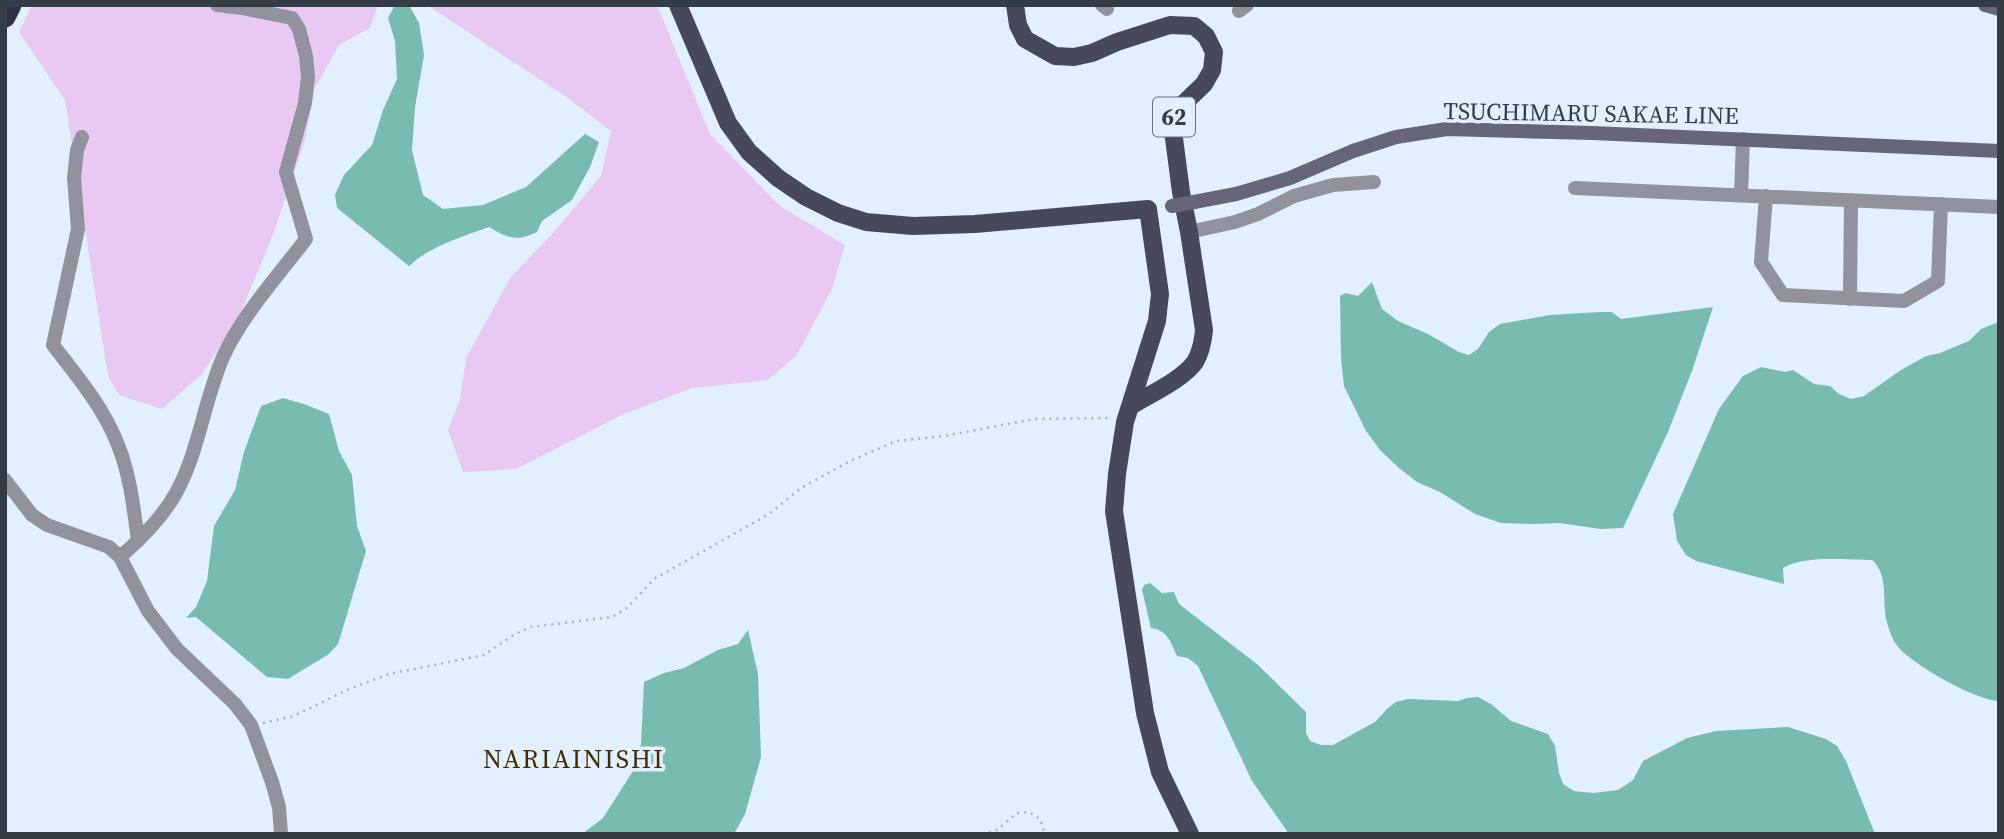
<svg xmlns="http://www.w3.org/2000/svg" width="2004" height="839" viewBox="0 0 2004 839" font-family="'Source Serif 4',serif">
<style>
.green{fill:#e9c9f3}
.water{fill:#78bcaf}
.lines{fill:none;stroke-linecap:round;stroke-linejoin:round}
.path{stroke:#a7b2be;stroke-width:2.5;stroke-dasharray:2 5;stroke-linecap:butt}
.street{stroke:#91929d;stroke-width:14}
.secondary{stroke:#667;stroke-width:14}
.primary{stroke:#48485c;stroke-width:18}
.highway{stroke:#2f2f45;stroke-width:21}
.secondary-bridge{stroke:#667;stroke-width:14}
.labels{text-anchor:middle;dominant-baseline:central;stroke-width:7;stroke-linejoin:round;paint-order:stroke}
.shield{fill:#e2effc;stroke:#68727c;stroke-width:2}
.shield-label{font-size:23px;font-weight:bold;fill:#343c45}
.street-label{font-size:24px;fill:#343c45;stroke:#e2effc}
.neighbourhood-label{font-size:26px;letter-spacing:2px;fill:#412c05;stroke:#e2effc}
</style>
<rect width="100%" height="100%" fill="#e2effc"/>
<!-- green -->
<path class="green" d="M32,5h346l-8,23 -31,17 -25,45 -9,51 -31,91 -36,87 -36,55 -40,35 -43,-14 -11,-19 -43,-276 -46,-68z
M427,5h230l53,129 70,72 65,39 -13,44 -35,66 -29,25 -76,8 -70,27 -106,54 -53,3 -15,-42 12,-31 6,-41 45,-81 43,-45 47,-56 10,-45 -46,-35z"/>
<!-- water -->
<path class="water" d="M395,5h14l10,18 5,32 -9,52 -3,43 11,45 20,14 40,-4 43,-18 59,-53 14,8 -9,25 -18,33 -30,21 -5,11c-21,10 -29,6 -48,-5 -27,10 -59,19 -80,39l-72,-58 -2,-13 9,-20 28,-30 11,-35 14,-31 -2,-38 -7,-23z
M1372,282l10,27 16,12 30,13 31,18 10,3 9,-6 11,-17 11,-8 50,-9 50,-3h12l9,7 92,-12 -20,61 -25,64 -45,96 -23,1 -40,-6 -27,1 -32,-1 -26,-9 -35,-22 -23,-10 -18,-14 -19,-18 -14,-19 -22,-45 -3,-28 -1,-62 6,-3 12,3z
M1999,322v379c-24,-1 -84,-35 -101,-54 -5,-6 -9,-17 -11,-25 -6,-20 3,-46 -15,-62 -25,0 -68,-5 -89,8l1,16 -88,-23 -10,-6 -9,-14 -4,-27 46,-105 24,-33 18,-9 24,5 8,-2 21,14 16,2 9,8 12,5 13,-3 37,-26 25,-14 14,-3 29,-12 12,-12z
M283,398l21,6 25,10 10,37 13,24 5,51 9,25 -28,93 -9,10 -41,25 -21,-2 -71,-60 -10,1 10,-11 11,-26 7,-55 21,-36 9,-38 17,-46z
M1150,583l12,10 12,-1 5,12 79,61 48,47v21l4,8 11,4h12l42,-23 12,-13 9,-7 12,-3 50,2 9,-3 11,-1 13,7 20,17 37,13 7,12 4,27 4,11 11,7 19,2 25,-3 15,-10 10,-19 44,-23 29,-7 72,-4 38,12 11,7 9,15 29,73h-586l-37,-53 -54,-115 -10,-8 -11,-2c-6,-13 -9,-26 -26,-28l-9,-38 2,-5z
M748,630l10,44 3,83 -16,57 -11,20h-152l21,-16 30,-47 8,-27 3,-62 20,-9 20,-5 34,-18 20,-6z"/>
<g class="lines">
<!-- path -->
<path class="path" d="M263,723l31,-7 55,-27 40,-15 95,-19 31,-21 16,-7 81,-10 15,-9 27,-29 115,-65 32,-26 49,-27 46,-20 48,-5 90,-17 76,-1
M982,834l15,-4 20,-17 12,-1 11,7 5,15"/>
<!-- street -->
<path class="street" d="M1102,5l5,4
M1239,11l8,-6
M82,137l-5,13 -3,28 4,51 -25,116c24,31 51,63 65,100 12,29 16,65 20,96
M1575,188l424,19
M1741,195l2,-56
M1766,196l-5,66 22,33 121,6 34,-20 3,-77
M1189,232l46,-10 23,-8 36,-18 39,-11 41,-3
M1850,299l1,-99
M5,480l27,35 15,10 62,22 11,10 28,54 29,38 58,55 16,21 21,57 7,25 2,27
M120,557c21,-18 42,-39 56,-64 23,-42 28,-92 47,-136 19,-42 55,-81 83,-118l-20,-67 19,-69 3,-26 -2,-21 -7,-27 -7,-11 -50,-10 -25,-3"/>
<!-- secondary -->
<path class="secondary" d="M1985,5l14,4
M1194,202l42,-8 54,-16 63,-27 43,-14 51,-8 145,4 407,18"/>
<!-- primary -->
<path class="primary" d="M678,5l50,118 21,29 29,26 28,19 32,16 28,9 47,4 62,-2 173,-15 12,85 -3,27 -32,101 -8,52 -3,37 31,202 15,59 30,62
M1015,5l3,20 7,14 30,17 19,1 18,-4 25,-11 53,-17 24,1 12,10 8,16 -2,18 -8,14 -27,26 -5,13 9,69 8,40 15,98c-1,11 -3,22 -9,32 -13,18 -45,32 -64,44"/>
<!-- highway -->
<path class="highway" d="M5,17l6,-12"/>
<!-- secondary-bridge -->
<path class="secondary-bridge" d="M1172,206l22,-4"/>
</g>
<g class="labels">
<!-- shield labels -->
<rect class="shield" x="1153" y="97.5" width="42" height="39" rx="5"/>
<g class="shield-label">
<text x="1174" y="117">62</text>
</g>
<!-- street labels -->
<g class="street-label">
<text transform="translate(1591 113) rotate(1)">TSUCHIMARU SAKAE LINE</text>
</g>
<!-- neighbourhood labels -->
<g class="neighbourhood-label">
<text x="574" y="759">NARIAINISHI</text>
</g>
</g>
<!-- border -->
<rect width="2004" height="839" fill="none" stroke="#343c45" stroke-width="14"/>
</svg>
